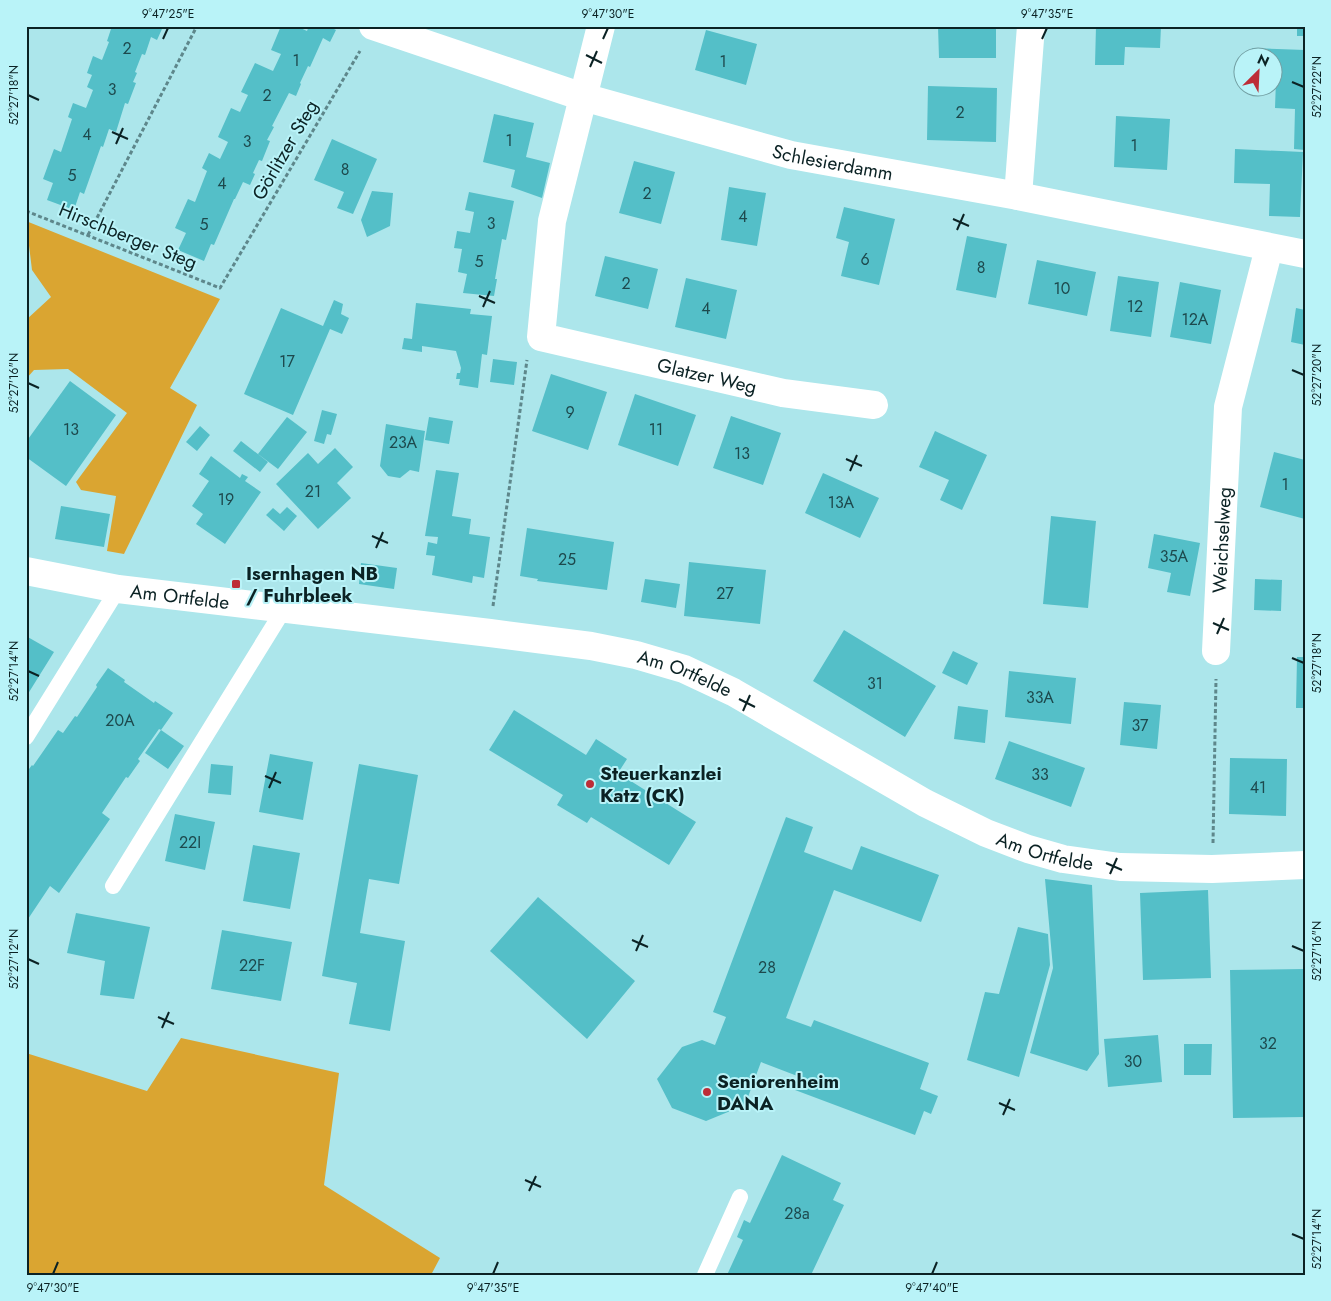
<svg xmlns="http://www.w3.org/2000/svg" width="1331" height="1301" viewBox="0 0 1331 1301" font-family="Jost,sans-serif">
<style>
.green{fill:#daa531}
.building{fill:#54bfc8}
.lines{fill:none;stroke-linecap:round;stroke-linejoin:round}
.path{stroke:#5e878b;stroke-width:3;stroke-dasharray:4 2.5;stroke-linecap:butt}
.service{stroke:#fff;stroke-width:16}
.minor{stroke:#fff;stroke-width:28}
.secondary{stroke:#fff;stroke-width:28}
.ticks{fill:none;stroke:#0b2224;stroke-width:2}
.poi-dot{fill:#bd2d37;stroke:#b9f3f8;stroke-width:2}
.labels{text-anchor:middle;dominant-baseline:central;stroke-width:4;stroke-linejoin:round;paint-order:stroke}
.number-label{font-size:16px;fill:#1d494d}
.street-label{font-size:19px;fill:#0b2224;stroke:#b9f3f8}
.poi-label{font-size:19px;font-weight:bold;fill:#0b2224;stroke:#b9f3f8;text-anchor:start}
.neatline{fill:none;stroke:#0b2224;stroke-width:2}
.ticks-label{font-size:12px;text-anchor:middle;fill:#0b2224}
</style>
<rect width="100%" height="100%" fill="#ace6eb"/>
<!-- green -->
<path class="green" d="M26,221l194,78 -50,89 27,17 -73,149 -17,-3 9,-55 -35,-6 -5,-8 51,-69 -59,-44 -34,1 -8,9v-59l25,-23 -19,-27z
M181,1038l158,35 -15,112 116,73 -9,17h-405v-222l121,38z"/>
<!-- building -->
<path class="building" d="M112,26h48v2l2,1 -5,11 -6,-3 -6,18 -3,-1 -7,18 2,1 -4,9 3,1 -8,21 -3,-1 -9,29 -7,-3 -6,18 -2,-1 -17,48 -4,-2 -6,18 -27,-10 6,-17 -10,-4 11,-30 7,3 11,-33 -4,-2 5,-14 13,5 7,-18 -6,-3 5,-12 -5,-2 6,-17 9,4 7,-18 -2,-1z
M281,26h15l11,5 2,-5h19l8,4 -6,12 -7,-4 -13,29 -2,-1 -8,17 1,1 -5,12 -7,-3 -17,33 2,1 -7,13 3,1 -8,20 -3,-1 -6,13 2,1 -5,11 -7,-3 -8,17h-1l-20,46 -3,-1 -7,17 -26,-11 8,-17 -11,-5 13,-29 7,3 12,-31 -5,-3 7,-15 11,6 8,-17 -10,-5 13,-29 9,4 8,-17 -7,-3 14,-29 18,8 8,-17 -10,-4z
M938,26h58v32h-57z
M1096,26h65l-1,22 -35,-1 -1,18h-29z
M1297,26h8v10h-8z
M706,30l51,14 -11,41 -51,-15z
M1252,48l53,2v100l-11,-1 1,-40 -20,-1 1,-28h-2v-22h-22z
M928,86l69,2 -1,54 -69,-2z
M494,114l40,9 -8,34 24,6 -8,35 -31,-11 4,-17 -32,-8z
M1116,116l54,3 -3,51 -53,-3z
M332,139l45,20 -24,55 -16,-6 7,-16 -30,-12z
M1235,149l68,3 -3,65 -31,-1 1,-32 -36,-1z
M634,161l41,11 -14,52 -42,-11z
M729,187l37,6 -9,53 -36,-6z
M372,191l21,2 -3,33 -23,11 -6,-17z
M469,192l45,9 -8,39 -4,-1 -7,40h2l-3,17 -31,-3 4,-19 -9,-2 4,-23 -8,-1 3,-17 13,2 4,-21 -9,-2z
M844,207l51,12 -16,66 -38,-9 8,-34 -13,-4z
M967,236l40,8 -11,54 -40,-8z
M605,256l53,13 -10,40 -53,-13z
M1037,260l59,12 -9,44 -59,-12z
M1118,276l41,6 -8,55 -41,-6z
M686,278l51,12 -11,49 -51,-12z
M1180,282l41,8 -10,54 -41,-7z
M334,300l9,4 -2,10 8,4 -7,16 -12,-5 -37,86 -49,-21 37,-86 42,18z
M416,303l55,6 -1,5 22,2 -5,39 -5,-1 -4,34 -19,-3 1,-6h-4l1,-6h3l1,-5 -5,-17 -34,-5v6l-20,-3 2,-11 8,1z
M1296,308l9,2v35l-14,-3z
M493,359l24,3 -3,23 -24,-3z
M551,374l56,18 -19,58 -56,-19z
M70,381l46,34 -50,71 -40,-29v-15z
M635,394l61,21 -18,51 -60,-21z
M322,410l15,4 -6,21 -4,-1 -3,10 -10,-3z
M731,416l50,17 -18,52 -50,-17z
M287,417l20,15 -29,37 -20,-15z
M429,417l24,4 -4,23 -24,-4z
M386,424l39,7 -6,41 -9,-2 -10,8 -12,-2 -8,-10z
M200,426l10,9 -13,16 -11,-9z
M935,431l52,24 -25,55 -22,-10 9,-20 -30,-13z
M241,441l27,21 -8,10 -27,-21z
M335,448l18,19 -16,16 14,15 -33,31 -42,-45 32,-31 10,11z
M1274,452l31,8v59l-45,-12z
M211,456l29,22 2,-4 6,3 -3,4 16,11 -36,52 -29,-20 7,-10 -11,-8 17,-25 -10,-7z
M436,470l23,3 -7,43 19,3 -2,15 21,3 -6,41 -11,-2 -1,7 -40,-8 3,-19 -9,-1 2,-13 9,2 1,-7 -13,-1z
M823,473l56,25 -19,40 -55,-25z
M61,506l49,8 -6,33 -49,-8z
M287,507l10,9 -13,15 -18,-16 7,-7 7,6z
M1051,516l45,5 -8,87 -45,-4z
M527,528l87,14 -7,48 -70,-9 1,-2 -18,-3z
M1154,534l46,9 -10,53 -23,-4 4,-19 -23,-5z
M689,562l77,8 -6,54 -76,-8z
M361,563l36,5 -3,21 -35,-5z
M645,579l35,5 -4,24 -35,-6z
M1255,579l27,1 -1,31 -27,-1z
M844,630l92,56 -31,51 -92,-56z
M26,636l28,16 -28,45z
M953,651l25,12 -11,22 -25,-12z
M1297,657h8v51h-9z
M108,668l17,12 -1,2 30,21 1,-2 18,12 -12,17 23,16 -16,23 -10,-7 -13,-9 16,-23 -2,-1 -21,30 2,2 -5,7 -7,10 -2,-1 -24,36 8,6 -51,74 -9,-7 -24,36v-149l6,-8 1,1 25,-36 5,3 12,-17 2,1 20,-30 -1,-2z
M1009,671l67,7 -5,46 -66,-7z
M1124,702l37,3 -4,44 -37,-4z
M958,706l30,4 -3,33 -31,-4z
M514,710l72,45 10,-16 31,20 -9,14 78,49 -27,43 -78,-48 -4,6 -30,-18 6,-10 -74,-45z
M1009,741l76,27 -14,39 -76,-28z
M270,754l43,8 -10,58 -44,-8z
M1230,758l57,1 -1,57 -57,-2z
M211,764l22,2 -2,29 -23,-2z
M359,764l59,11 -19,109 -30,-5 -9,54 45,8 -15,90 -41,-7 8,-41 -35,-7z
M175,814l40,8 -10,48 -40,-9z
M786,817l27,10 -9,25 48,18 9,-24 78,29 -18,47 -87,-32 -48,128 25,9 3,-7 115,43 -9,26 18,7 -7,18 -7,-3 -9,24 -120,-45 5,-13 -39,-15 -16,43 -39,16 -34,-13 -15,-29 25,-32 20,-7 13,5 11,-28 -13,-5z
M253,845l47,8 -10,56 -47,-8z
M1045,879l47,6 7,169 -12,17 -57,-18 23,-85z
M1208,890l3,88 -68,2 -3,-87z
M538,897l97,84 -48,58 -97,-88z
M76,913l74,14 -16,72 -34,-4 5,-34 -38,-8z
M1018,927l30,7 2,31 -31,112 -52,-17 18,-68 14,2z
M222,930l70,12 -11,59 -70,-12z
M1305,969v148l-72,1 -3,-148z
M1158,1035l4,47 -54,5 -4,-48z
M1184,1044h28l-1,31h-27z
M782,1155l59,28 -8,17 11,5 -33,70h-84l16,-35 -6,-3 7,-17 6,3z"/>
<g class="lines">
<!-- path -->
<path class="path" d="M26,32l3,-6
M26,211l194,77 140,-237
M88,235l109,-209
M493,606l34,-246
M1213,843l3,-164"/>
<!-- service -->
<path class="service" d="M26,737l92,-148
M113,886l171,-277
M705,1275l35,-78"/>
<!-- minor -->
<g class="minor">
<path id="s1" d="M373,26l210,71 208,58 227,41 287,58"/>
<path id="s2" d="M601,26l-49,195 -11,116 242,56 91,12"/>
<path d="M1018,196l13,-170"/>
<path id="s3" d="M1216,651l12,-244 41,-159"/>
</g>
<!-- secondary -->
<path class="secondary" id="s4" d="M26,571l92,18 372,44 101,13 45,9 48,14 49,23 192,111 61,30 42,16 35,10 57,8 92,2 93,-4"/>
</g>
<!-- ticks -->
<path class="ticks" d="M163,39l5,-11M603,39l5,-11M1042,39l5,-11M586,55l16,8M590,67l7,-16M1292,82l12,5M28,95l11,5M112,132l16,7M116,144l7,-16M953,219l16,7M957,230l7,-16M479,296l16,7M483,307l7,-16M1292,370l12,5M28,383l11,5M846,459l16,7M850,471l7,-16M372,536l16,7M376,548l7,-16M1213,623l16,7M1217,634l7,-16M1292,658l12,5M28,671l11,5M739,699l16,8M743,711l7,-16M265,776l16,7M269,788l7,-16M1106,863l16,7M1110,874l7,-16M632,940l16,7M1292,946l12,5M636,951l7,-16M28,959l11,5M158,1017l16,7M162,1028l7,-16M999,1103l16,7M1003,1115l7,-16M525,1180l16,7M529,1191l7,-15M1292,1234l12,5M53,1274l5,-12M493,1274l5,-12M932,1274l5,-12"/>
<!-- markers -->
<g class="poi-dot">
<rect x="231" y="579" width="10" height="10" rx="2.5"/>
<circle cx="590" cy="784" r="5"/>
<circle cx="707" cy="1092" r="5"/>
</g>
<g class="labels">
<!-- number labels -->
<g class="number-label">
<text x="127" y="48">2</text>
<text x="296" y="60">1</text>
<text x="723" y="61">1</text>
<text x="112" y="89">3</text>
<text x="267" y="95">2</text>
<text x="960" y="112">2</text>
<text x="87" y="134">4</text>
<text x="509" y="140">1</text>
<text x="247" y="141">3</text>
<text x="1134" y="145">1</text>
<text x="345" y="169">8</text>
<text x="72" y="175">5</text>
<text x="222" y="183">4</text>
<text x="647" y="193">2</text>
<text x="743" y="216">4</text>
<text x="491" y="223">3</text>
<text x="204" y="224">5</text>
<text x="865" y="259">6</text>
<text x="479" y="261">5</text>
<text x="981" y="267">8</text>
<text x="626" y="283">2</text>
<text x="1062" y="288">10</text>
<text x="1135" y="306">12</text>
<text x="706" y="308">4</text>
<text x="1195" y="319">12A</text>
<text x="287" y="361">17</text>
<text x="570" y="412">9</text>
<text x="71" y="429">13</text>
<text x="656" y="429">11</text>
<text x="403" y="442">23A</text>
<text x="742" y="453">13</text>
<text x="1285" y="484">1</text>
<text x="313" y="491">21</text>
<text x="226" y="499">19</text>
<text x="841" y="502">13A</text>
<text x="1174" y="556">35A</text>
<text x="567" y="559">25</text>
<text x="725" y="593">27</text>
<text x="875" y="683">31</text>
<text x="1040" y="697">33A</text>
<text x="120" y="720">20A</text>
<text x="1140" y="725">37</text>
<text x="1040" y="774">33</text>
<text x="1258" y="787">41</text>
<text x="190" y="842">22I</text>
<text x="252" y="965">22F</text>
<text x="767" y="967">28</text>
<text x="1268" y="1043">32</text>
<text x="1133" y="1061">30</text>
<text x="797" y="1213">28a</text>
</g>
<!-- street labels -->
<g class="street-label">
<text transform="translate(285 150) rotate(-60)">Görlitzer Steg</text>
<text stroke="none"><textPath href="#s1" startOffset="480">Schlesierdamm</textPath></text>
<text transform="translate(128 236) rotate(22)">Hirschberger Steg</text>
<text stroke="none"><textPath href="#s2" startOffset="488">Glatzer Weg</textPath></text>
<text stroke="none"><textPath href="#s3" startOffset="111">Weichselweg</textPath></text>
<text stroke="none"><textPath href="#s4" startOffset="156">Am Ortfelde</textPath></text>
<text stroke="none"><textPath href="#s4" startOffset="668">Am Ortfelde</textPath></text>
<text stroke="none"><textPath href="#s4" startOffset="1072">Am Ortfelde</textPath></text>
</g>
<!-- poi labels -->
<g class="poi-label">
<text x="246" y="573">Isernhagen NB<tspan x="246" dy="22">/ Fuhrbleek</tspan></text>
<text x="600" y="773">Steuerkanzlei<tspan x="600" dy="22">Katz (CK)</tspan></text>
<text x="717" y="1081">Seniorenheim<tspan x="717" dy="22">DANA</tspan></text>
</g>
</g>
<!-- border -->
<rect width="1331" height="1301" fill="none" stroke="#b9f3f8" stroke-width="55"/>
<!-- north arrow -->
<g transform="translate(1258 72) rotate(24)"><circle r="24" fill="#b9f3f8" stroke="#739fa3"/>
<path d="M0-4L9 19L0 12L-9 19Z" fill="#bd2d37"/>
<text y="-8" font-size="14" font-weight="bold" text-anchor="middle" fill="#0b2224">N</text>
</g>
<rect x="28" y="28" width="1276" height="1246" class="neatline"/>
<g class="ticks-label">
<text x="168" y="18">9°47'25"E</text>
<text x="608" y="18">9°47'30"E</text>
<text x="1047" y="18">9°47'35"E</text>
<text transform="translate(1317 87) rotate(-90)" y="4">52°27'22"N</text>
<text transform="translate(14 95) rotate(-90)" y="4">52°27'18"N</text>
<text transform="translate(1317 375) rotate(-90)" y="4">52°27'20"N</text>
<text transform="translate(14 383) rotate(-90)" y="4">52°27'16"N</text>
<text transform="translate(1317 663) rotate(-90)" y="4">52°27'18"N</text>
<text transform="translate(14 671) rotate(-90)" y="4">52°27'14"N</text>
<text transform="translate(1317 951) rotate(-90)" y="4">52°27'16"N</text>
<text transform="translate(14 959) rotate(-90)" y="4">52°27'12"N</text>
<text transform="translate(1317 1239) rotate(-90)" y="4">52°27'14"N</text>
<text x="53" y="1292">9°47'30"E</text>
<text x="493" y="1292">9°47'35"E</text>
<text x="932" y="1292">9°47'40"E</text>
</g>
</svg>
